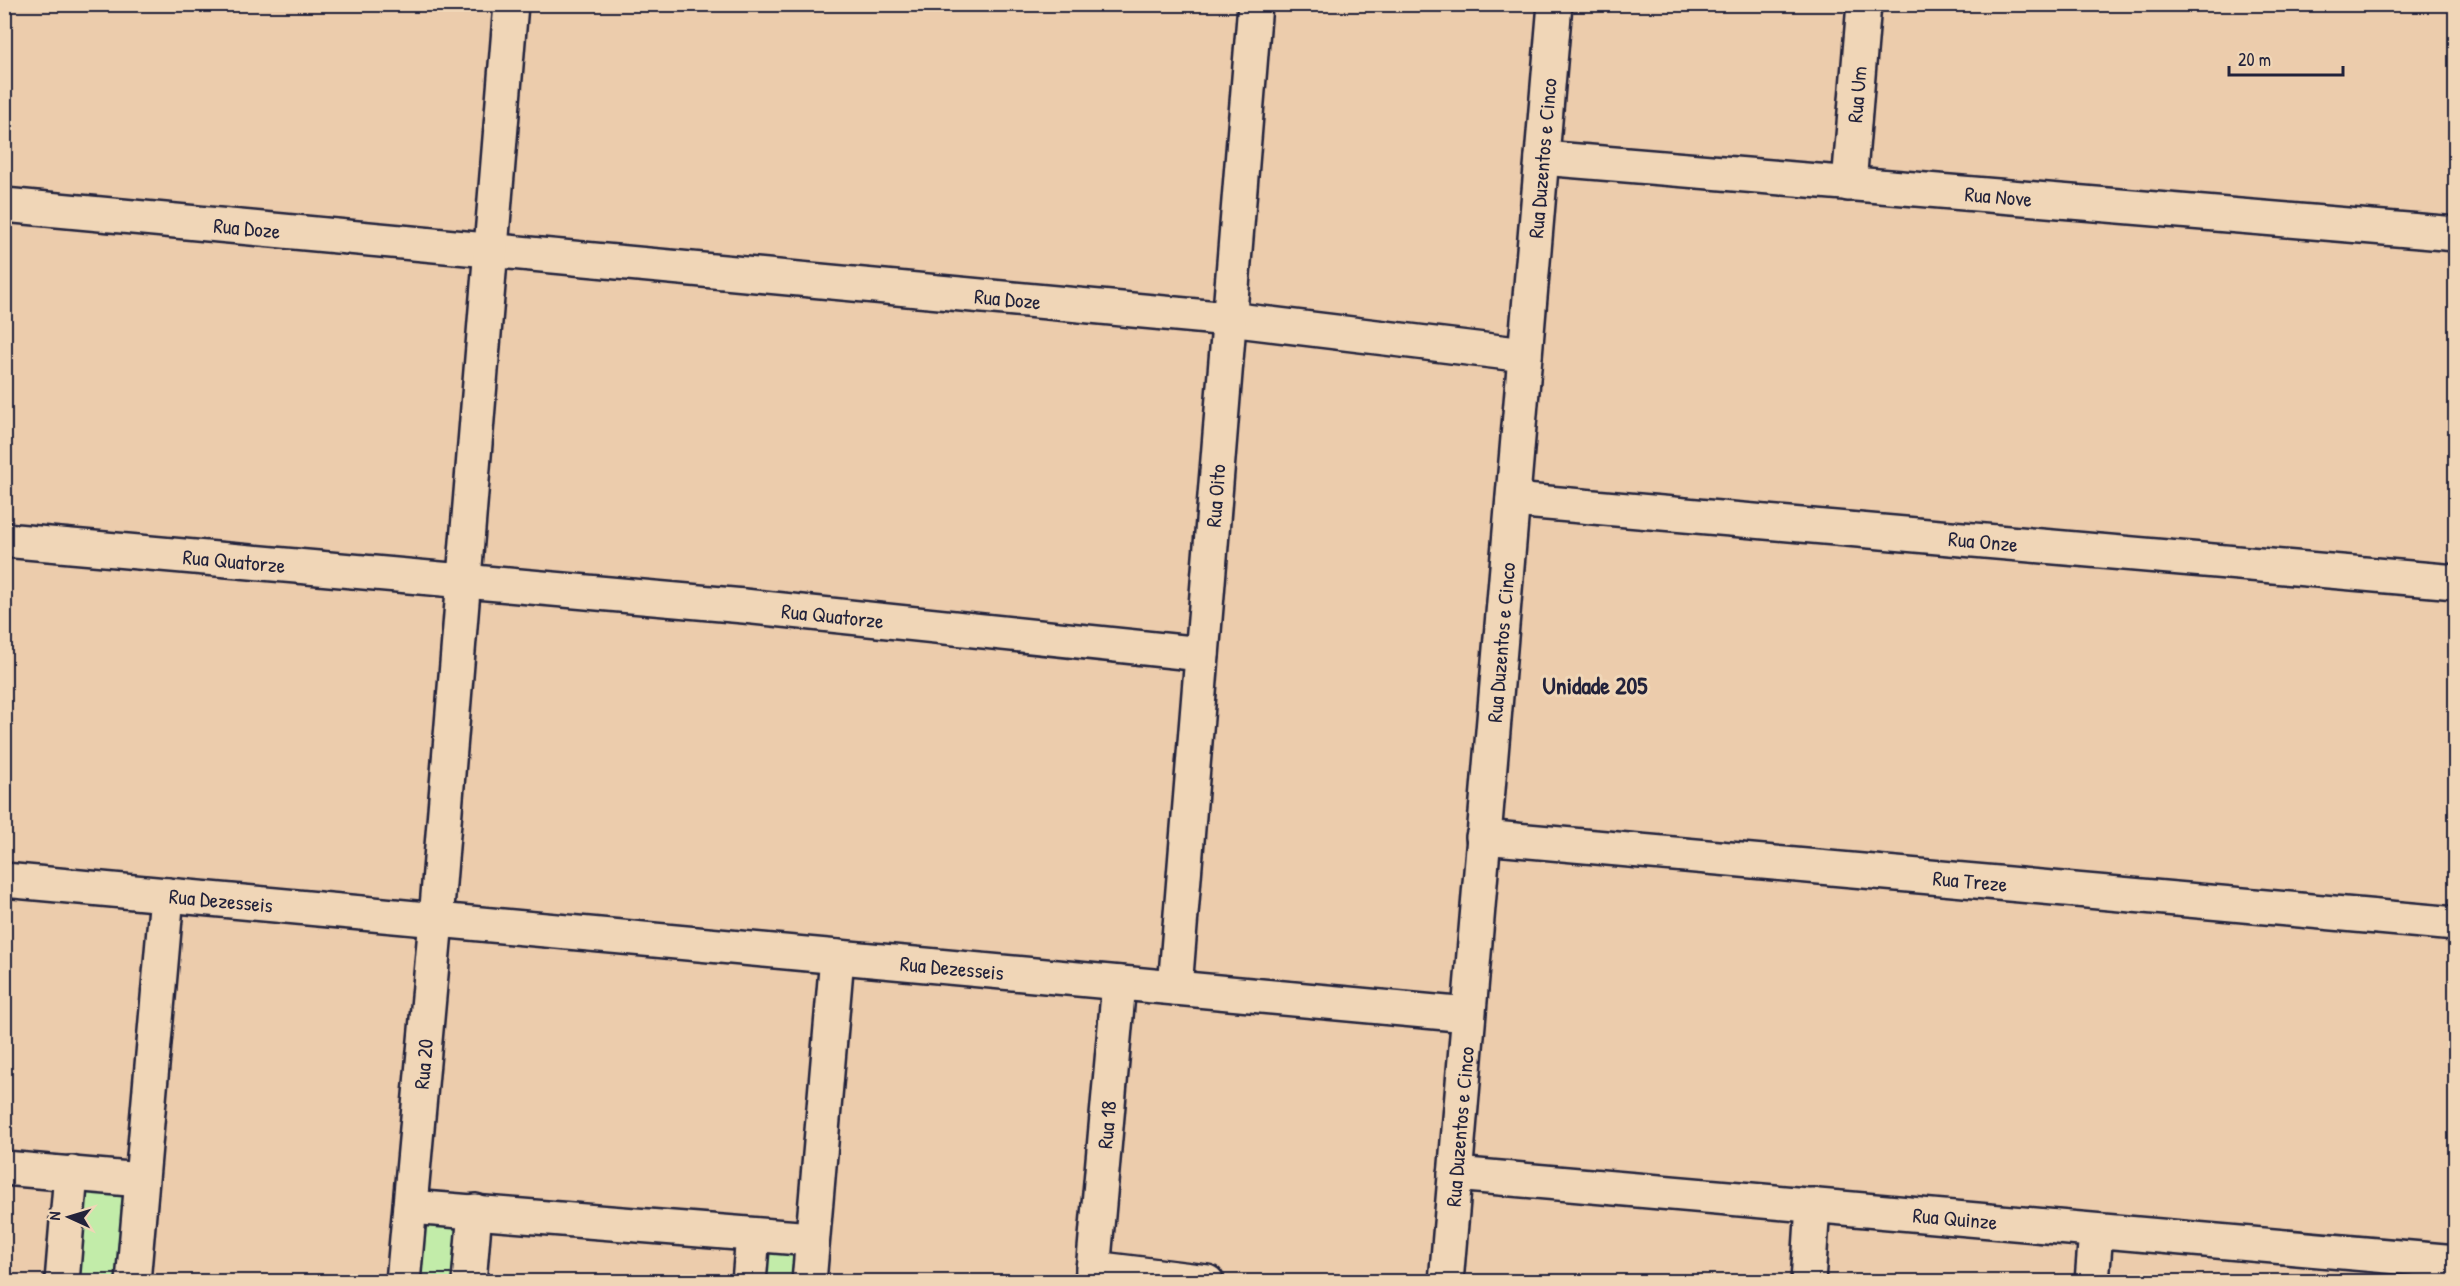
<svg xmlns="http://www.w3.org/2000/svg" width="2460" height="1286" viewBox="0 0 2460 1286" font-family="'Patrick Hand',sans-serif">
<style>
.green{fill:#c2eca9;stroke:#728772;stroke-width:1.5}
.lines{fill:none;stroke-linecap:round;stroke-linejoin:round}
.minor-casing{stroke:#22223b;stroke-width:38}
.minor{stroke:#f0d6b7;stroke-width:33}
.labels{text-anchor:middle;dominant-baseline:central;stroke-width:6;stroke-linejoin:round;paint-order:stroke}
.street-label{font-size:21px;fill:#22223b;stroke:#f0d6b7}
.quarter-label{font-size:24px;font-weight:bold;fill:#22223b;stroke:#f0d6b7}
</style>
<rect width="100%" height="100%" fill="#ecccac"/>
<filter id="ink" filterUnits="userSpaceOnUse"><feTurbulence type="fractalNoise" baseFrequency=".0167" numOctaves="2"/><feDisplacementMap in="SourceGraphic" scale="12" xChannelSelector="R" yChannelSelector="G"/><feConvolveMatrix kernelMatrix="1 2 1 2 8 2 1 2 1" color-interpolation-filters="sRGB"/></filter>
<g filter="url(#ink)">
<!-- green -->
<path class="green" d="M82,1187l44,2 -9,92 -42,1z
M423,1218l41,2 -5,61 -42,1z
M765,1249l35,2 -3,30 -35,1z"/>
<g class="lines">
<defs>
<g id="minor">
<path id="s1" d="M1542,158l914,76"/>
<path id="s2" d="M1849,184l15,-180"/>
<path id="s3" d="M4,205l1225,114 296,36"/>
<path id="s4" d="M1513,500l943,82"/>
<path id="s5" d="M4,540l740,66 458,48"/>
<path id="s6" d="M1483,837l973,87"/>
<path id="s7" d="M4,880l1464,135"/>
<path id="s8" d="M1175,988l80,-984"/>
<path d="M4,1168l137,12"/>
<path id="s9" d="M1455,1174l1001,88"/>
<path d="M410,1207l402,32"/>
<path d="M1093,1268l114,14"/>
<path d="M62,1282l9,-109"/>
<path d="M133,1282l34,-387"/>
<path id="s10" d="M403,1282l33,-362 75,-916"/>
<path d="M469,1282l6,-71"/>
<path d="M749,1282l4,-47"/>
<path d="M809,1282l28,-325"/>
<path id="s11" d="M1092,1282l27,-299"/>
<path id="s12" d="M1446,1282l109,-1278"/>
<path d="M1808,1282l5,-77"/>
<path d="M2092,1282l4,-51"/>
</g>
</defs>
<!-- minor casing -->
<use href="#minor" class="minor-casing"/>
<!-- minor -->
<use href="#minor" class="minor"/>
</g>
</g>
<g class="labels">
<!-- street labels -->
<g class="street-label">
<text stroke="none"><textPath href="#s2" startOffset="90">Rua Um</textPath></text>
<text stroke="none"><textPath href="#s12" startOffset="1128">Rua Duzentos e Cinco</textPath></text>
<text stroke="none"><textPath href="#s1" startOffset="458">Rua Nove</textPath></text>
<text stroke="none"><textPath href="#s3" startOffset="244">Rua Doze</textPath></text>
<text stroke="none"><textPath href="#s3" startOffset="1008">Rua Doze</textPath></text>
<text stroke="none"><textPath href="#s8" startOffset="494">Rua Oito</textPath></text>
<text stroke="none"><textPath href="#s4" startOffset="472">Rua Onze</textPath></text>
<text stroke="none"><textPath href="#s5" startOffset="231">Rua Quatorze</textPath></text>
<text stroke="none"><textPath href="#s5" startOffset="832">Rua Quatorze</textPath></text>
<text stroke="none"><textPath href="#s12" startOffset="642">Rua Duzentos e Cinco</textPath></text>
<text stroke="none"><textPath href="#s6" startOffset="489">Rua Treze</textPath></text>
<text stroke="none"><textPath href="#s7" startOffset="218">Rua Dezesseis</textPath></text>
<text stroke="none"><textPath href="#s7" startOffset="952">Rua Dezesseis</textPath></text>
<text stroke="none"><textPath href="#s10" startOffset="219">Rua 20</textPath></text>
<text stroke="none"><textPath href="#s11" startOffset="158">Rua 18</textPath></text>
<text stroke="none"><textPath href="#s12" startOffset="156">Rua Duzentos e Cinco</textPath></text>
<text stroke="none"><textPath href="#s9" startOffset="502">Rua Quinze</textPath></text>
</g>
<!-- quarter labels -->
<g class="quarter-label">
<text x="1595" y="685">Unidade 205</text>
</g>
</g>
<!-- margin -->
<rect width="2460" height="1286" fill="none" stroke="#f0d6b7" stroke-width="24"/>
<rect x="12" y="12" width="2436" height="1262" fill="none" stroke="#22223b" stroke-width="2" filter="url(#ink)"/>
<!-- north arrow -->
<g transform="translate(69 1217) rotate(274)" stroke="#f0d6b7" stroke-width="4.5" paint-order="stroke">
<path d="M0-4.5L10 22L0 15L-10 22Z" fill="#22223b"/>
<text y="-9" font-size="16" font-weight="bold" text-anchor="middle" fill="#22223b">N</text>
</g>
<!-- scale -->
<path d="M2229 66v9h114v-9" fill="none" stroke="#22223b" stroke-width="3"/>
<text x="2238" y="66" font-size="18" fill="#22223b" stroke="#f0d6b7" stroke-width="4.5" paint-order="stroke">20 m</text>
</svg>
